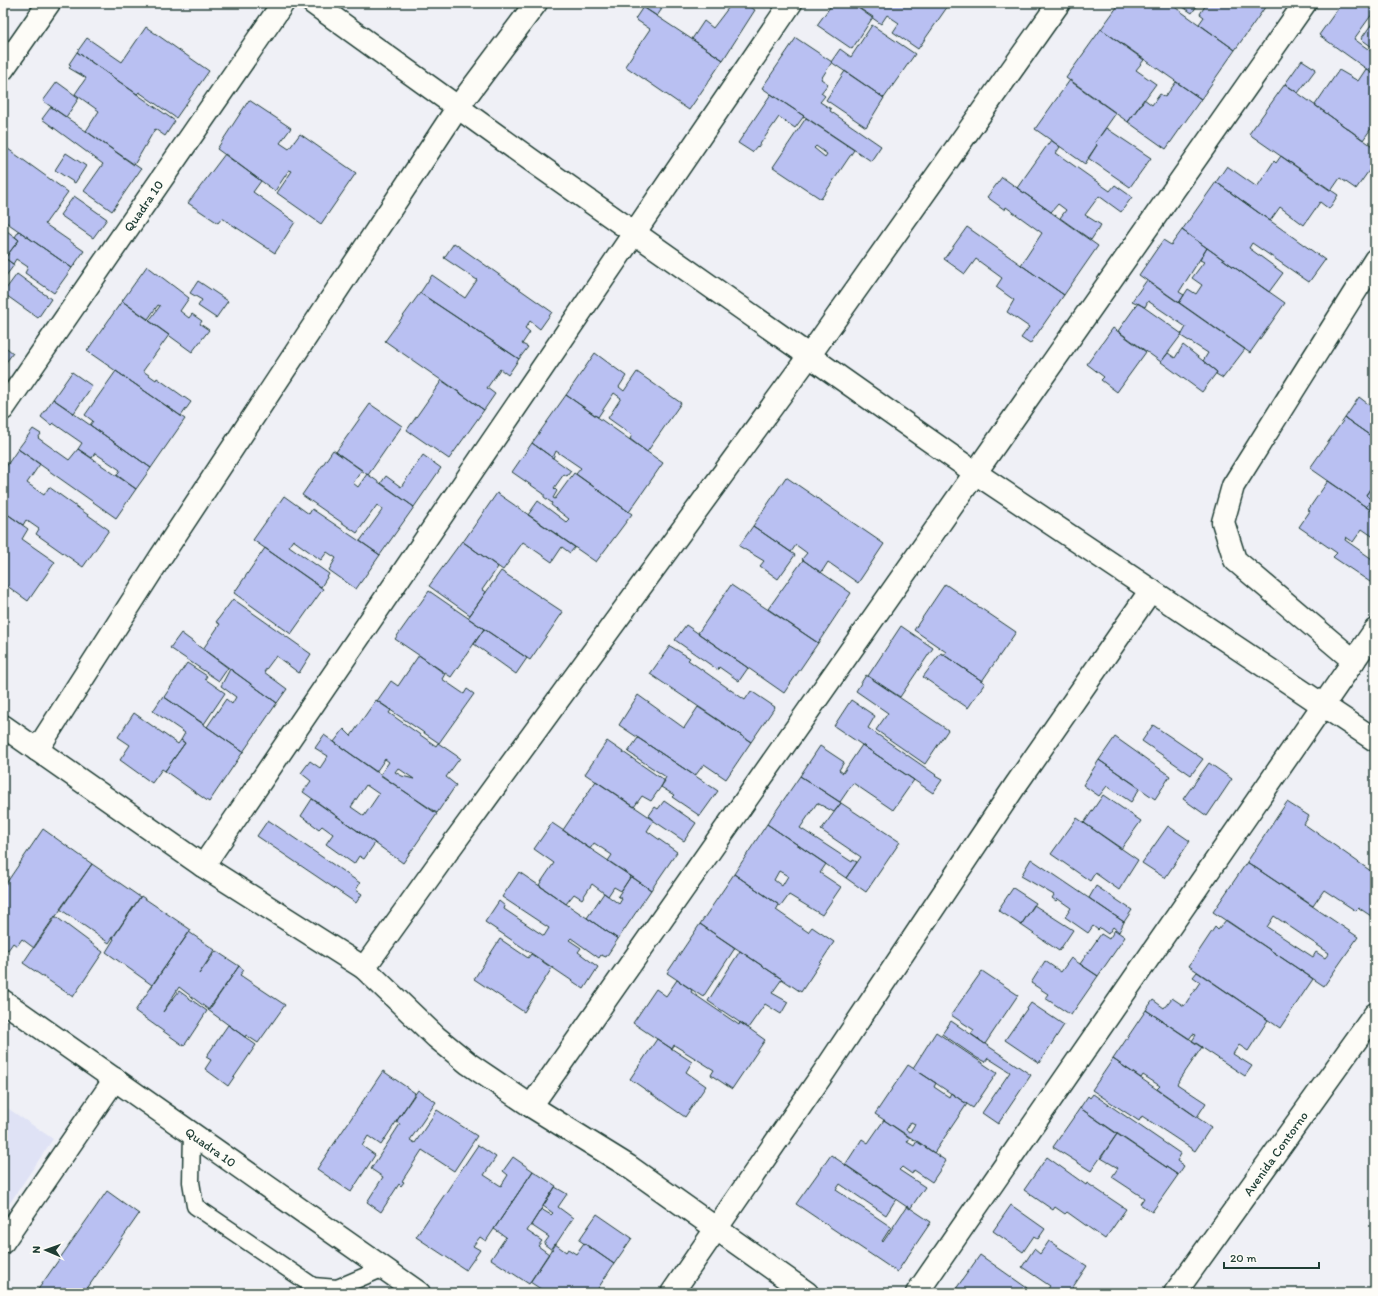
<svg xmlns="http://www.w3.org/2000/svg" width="1378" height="1296" viewBox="0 0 1378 1296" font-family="Itim,sans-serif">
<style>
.built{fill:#dfe2f5}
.building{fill:#b9c0f2;stroke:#1f3d34;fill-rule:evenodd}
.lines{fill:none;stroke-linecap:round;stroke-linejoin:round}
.service-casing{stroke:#1f3d34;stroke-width:19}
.minor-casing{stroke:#1f3d34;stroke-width:25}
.tertiary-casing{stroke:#1f3d34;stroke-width:25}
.service{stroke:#fdfcf7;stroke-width:16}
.minor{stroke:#fdfcf7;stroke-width:22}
.tertiary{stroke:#fdfcf7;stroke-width:22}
.labels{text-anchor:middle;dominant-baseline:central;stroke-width:3;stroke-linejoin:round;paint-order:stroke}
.street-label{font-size:13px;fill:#1f3d34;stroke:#fdfcf7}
</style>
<rect width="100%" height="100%" fill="#eff0f6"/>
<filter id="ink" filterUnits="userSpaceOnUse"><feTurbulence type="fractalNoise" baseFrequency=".025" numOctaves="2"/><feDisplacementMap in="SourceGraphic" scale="8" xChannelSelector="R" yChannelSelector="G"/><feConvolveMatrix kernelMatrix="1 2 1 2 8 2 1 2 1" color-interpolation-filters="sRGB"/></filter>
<g filter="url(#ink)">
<!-- built -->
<path class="built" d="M3,1105l50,34 -50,74z"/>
<!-- building -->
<path class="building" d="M637,3h29l-9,13z
M732,3h11l12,7 -32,50 -31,-21 12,-18 9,7z
M833,3h18l22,14 -21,32 -35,-24z
M851,3h99l-32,46 -25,-17 6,-9 -12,-8 -6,9z
M1120,3h49l66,47 -34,49 -100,-70z
M1177,3h22l-7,10z
M1207,3h61l-33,47 -36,-26 5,-7 -4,-3z
M1342,3h33v7l-21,29 21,15v21l-56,-40z
M643,7l80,53 -34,50 -64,-44 25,-37 -15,-10z
M1375,19v30l-14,-10z
M872,25l43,29 -31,44 -53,-36 9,-13 11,8z
M146,27l63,44 -33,47 -37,-26 -2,2 -60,-42 10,-14 35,24z
M1101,29l43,31 -8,10 20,14 -28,38 -62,-44z
M796,38l36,24 -11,17 7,5 -7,9 4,3 -5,6 11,7 -1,2 51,35 -10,15 -109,-73z
M77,52l98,69 -10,15 -10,-7 -21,36 -48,-34 13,-20 -24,-17 11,-16 -17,-10 2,-3 -2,-1z
M1302,60l14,9 -18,24 -13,-9z
M1366,69l9,6v48l-12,17 -48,-35 24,-35 19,11z
M845,71l39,27 -18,29 -40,-27z
M1070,80l46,33 -21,30 2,2 -12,19 -50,-35z
M57,82l22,16 -13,19 -23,-16z
M1176,82l25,17 -35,50 -38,-27 16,-23 8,6 8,-11 5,3z
M1285,84l90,64v14l-19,27 -16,-11 -9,13 -82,-57z
M771,94l33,22 -9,12 -16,-11 -21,30 -1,-1 -5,6 -14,-9z
M249,100l42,28 -11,15 9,6 11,-15 56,39 -35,51 -44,-31 15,-22 -3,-1 -14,21 -58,-42z
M51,107l90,62 -29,42 -28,-20 19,-27 -61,-45z
M806,118l48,32 -33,49 -48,-32zM816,146l11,8 -2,3 -11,-9z
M1106,128l45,30 -21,29 -42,-29 9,-13 -2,-2z
M1051,140l9,7 -4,6 54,38 5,-6 17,12 -11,15 -22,-16 -14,19 16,10 -10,15 -31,-22 6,-8 -8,-6 -7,8 -34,-24z
M8,149l60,43 -23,32 39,27 -12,17 -69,-48v-64z
M66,153l20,13 -11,17 -20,-13z
M225,154l36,27 -8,11 42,30 -20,31 -53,-35 -4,5 -30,-20z
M1281,156l57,39 -9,14 -9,-7 -16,23 -24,-18 -10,14 -54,-39 11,-16 30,21 17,-26 2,2z
M1002,177l96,69 -34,49 -43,-30 21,-32 -36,-26 -1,3 -18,-13z
M1216,182l109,78 -16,22 -57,-39 -3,5 34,25 -14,19 -87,-62z
M74,196l33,23 -14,19 -33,-23z
M967,227l97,68 -34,49 -9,-6 8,-11 -22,-15 7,-12 -18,-13 6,-9 -26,-19 -11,15 -21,-15z
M3,228l16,12 -14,18 9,7 -11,15z
M1182,230l25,18 -28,44 5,3 -5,8 -40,-28 24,-35 8,5z
M19,231l53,37 -18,25 -29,-20 3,-6 -12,-8 -3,5 -8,-6 14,-18 -4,-3z
M454,243l98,69 -12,17 -10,-8 -5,7 5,4 -8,12 6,3 -9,12 -99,-66 12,-18 33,23 12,-18 -33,-22z
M1207,248l78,55 -35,50 -71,-50 9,-14 8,5 6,-9 -10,-7 12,-16 -4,-2z
M147,266l42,32 -9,13 9,7 3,-4 10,7 -2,3 9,6 -17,22 -43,-31 11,-15 -2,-1 -10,14 -26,-18z
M17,274l34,25 -13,19 -35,-25z
M1147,280l98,69 -22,29 -7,-4 1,-2 -14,-11 5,-8 -27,-17 5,-9 -38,-26 -3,6 -13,-6z
M198,281l30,20 -12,17 -18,-12 4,-6 -12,-7z
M420,293l99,66 -11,16 -8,-6 -13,19 8,6 -11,16 -99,-69z
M122,301l47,34 -26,36 13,9 1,-2 34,24 -10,14 -94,-65z
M1138,303l44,31 -21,28 -43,-31z
M1113,328l33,24 -29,40 -16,-12 3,-3 -17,-13z
M3,345l10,8 -9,12h-1z
M1183,345l34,27 -15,20 -41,-30 7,-9 7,5z
M595,353l31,23 -7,11 5,4 13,-19 44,31 -34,49 -17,-13 2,-4 -24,-17 13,-20 -7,-5 -16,24 -32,-22z
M116,371l69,48 -34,49 -61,-43 3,-4 -8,-6z
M72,372l20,14 -18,27 -21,-14z
M442,380l42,30 -35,49 -42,-29z
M566,395l97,68 -34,49 -53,-38 5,-6 -25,-17 -3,7 -21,-15z
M1359,397l13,10 3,-4v36l-30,-21z
M53,399l98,69 -15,21 -19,-14 3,-5 -25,-17 -3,5 -14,-9 4,-6 -29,-20 -2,2 -10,-8z
M370,404l32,22 -34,49 -32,-23z
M1345,418l30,21v43l-9,13 5,5 -5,7 -56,-39z
M33,429l8,5 -3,4 31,22 9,-11 58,40 -20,29 -98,-69z
M532,443l39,28 -4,5 -3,-2 -10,14 3,3 -4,7 2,1 19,-26 58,41 -36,48 -68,-47 10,-14 28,21 3,-3 -18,-14 1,-2 -8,-6v-3l-32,-22z
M18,449l22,15 -13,19 17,12 5,-8 60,43 -26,37 -47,-33 3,-5 -13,-9 -3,5 -20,-14v-40z
M333,450l29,20 -9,13 5,4 9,-13 47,33 -34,48 -20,-14 23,-32 -6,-4 -20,28 -55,-38z
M423,455l18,13 -27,39 -33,-24 5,-7 15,11z
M786,477l98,67 -26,39 -30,-21 -7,11 -19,-14 5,-6 -11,-8 -5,7 -38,-26z
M1328,481l47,32v25l-13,-9 -9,13 -7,-5 -1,3 30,21v21l-2,2 -40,-27 4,-4 -38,-26 11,-16 -2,-1z
M1375,482v31l-9,-6 5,-7 -5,-5z
M497,493l78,54 -5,6 -8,-6 -10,15 -29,-20 -20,28 -40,-28z
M284,496l25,18 3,-5 68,46 -24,34 -27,-19 7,-12 -9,-6 -6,8 -28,-20 -4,6 40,28 -8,13 -68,-47z
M3,511l25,18 -6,10 33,23 -27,39 -25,-18v-50l3,-5 -3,-2z
M753,526l42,29 -17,24 -18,-13 4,-5 -25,-15z
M462,541l36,26 -16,23 4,2 -16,23 -41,-29z
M265,548l58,41 -32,45 -57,-41z
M803,560l48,33 -33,50 -50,-34z
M501,571l62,41 -33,48 -62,-42z
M945,584l71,48 -34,49 -38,-26 2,-3 -32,-22z
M731,585l87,58 -34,50 -86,-60z
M429,591l55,38 -33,48 -56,-38z
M233,599l78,55 -12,19 -23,-17 -12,16 23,17 -10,14 -74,-54 17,-25 -4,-2z
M686,625l62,43 -9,13 -20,-14 -1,3 -43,-30z
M901,626l32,22 -33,49 -32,-21z
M484,629l43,29 -11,16 -42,-30z
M181,633l47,35 -9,13 -49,-33z
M670,646l20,12 -2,2 57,40 6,-9 24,16 -24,35 -101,-68z
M941,653l44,30 -17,25 -45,-31z
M419,655l26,19 -3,5 22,15 3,-5 7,5 -35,49 -62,-42 14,-20 7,5z
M187,663l20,13 -2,3 20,14 -21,31 -40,-27z
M230,669l47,34 -34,49 -36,-25 19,-28 6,5 4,-7 -15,-11z
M866,675l82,55 -23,34 -49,-34 12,-17 -32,-22z
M638,695l46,33 14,-21 53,35 -25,37 -22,-15 -9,12 -76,-51z
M163,696l80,56 -34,50 -44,-31 20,-28 -4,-3 4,-7 -32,-22z
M376,700l15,10 -2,3 47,33 2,-3 22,15 -14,19 10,8 -19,28 -57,-38 9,-13 -4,-3 -9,13 -42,-30 10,-13 7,7zM398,768l16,11 -12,-3 -7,-4z
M851,700l24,16 -7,12 68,47 -1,1 7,4 -9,13 -99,-67z
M134,713l44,31 3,-4 4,3 -20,28 -3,-2 -10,14 -32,-23 10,-15 -12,-8z
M1153,725l50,34 -12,16 -49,-34z
M324,735l113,79 -34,49 -100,-71 8,-11 -10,-8 9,-12 10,7 8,-12 -13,-8zM366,785l13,9 -15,22 -13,-9z
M1115,737l55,39 -15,23 -56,-39z
M638,738l80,53 -18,25 -28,-19 2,-2 -13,-8 5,-10 -38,-25z
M607,741l58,40 -14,20 -9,-5 -8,11 -49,-33z
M862,745l52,35 -21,30 -40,-27 -13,19 -40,-26 20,-30 24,16 -5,8 4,3z
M1099,760l41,28 -9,14 -24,-16 -8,10 -16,-11z
M1209,763l23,16 -25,37 -24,-17z
M800,776l41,27 -7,9 -17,-9 -17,25 52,34 1,-2 4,2 -11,16 -79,-54z
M596,781l58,39 -7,11 30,21 -26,38 -43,-29 4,-6 -18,-12 -4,6 -27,-19z
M1103,795l38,26 -20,28 -37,-26z
M312,799l63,44 -11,16 -5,-3 -5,8 -28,-20 7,-10 -11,-8 -3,3 -18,-13z
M664,801l32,22 -12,18 -36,-24 7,-10 3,2z
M1287,802l22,14 -5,8 71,50v36l-4,6 -12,-8 -3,3 -32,-21 -11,16 -66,-44z
M841,803l59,39 -34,50 -20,-14 15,-21 -40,-27z
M1077,818l61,42 -19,30 -24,-17 -5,8 -39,-27z
M268,820l92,63 -4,7 6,4 -6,9 -99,-67z
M552,823l79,53 -10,15 -7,-4 -6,9 -16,-12 -10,15 -8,-5 -8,10 -27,-19 15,-22 -20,-14z
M767,824l59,40 -6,9 21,14 -19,28 -33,-20 -8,11 -2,-1 -45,-31zM779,871l9,5 -6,10 -8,-6z
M1168,826l22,15 -25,37 -23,-15z
M43,829l49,35 -58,84 -12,-9 -5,7 -4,-3 -5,7 -5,-3v-59z
M1031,859l93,63 -5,10 -6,-5 -5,7 -8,-6 -2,2 -5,-4 -5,7 -23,-16 6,-9 -13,-9 -2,2 -4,-3 2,-3 -33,-19z
M1247,862l111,75 -34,49 -111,-74zM1274,916l55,37 -4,5 -9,-6 -3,5 -46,-30z
M92,864l48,33 -31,46 -49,-34z
M519,872l99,67 -12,18 -5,-2 -2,3 -28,-20 -2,2 12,8 -3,4 20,15 -14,22 -99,-67 14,-21 6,5 -1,3 40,27 5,-8 -47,-31z
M734,874l45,31 -3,5 32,22 4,-5 22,15 -33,50 -101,-68z
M631,876l20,14 -33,49 -31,-21 17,-25 15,11 3,-5 -4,-3z
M1096,886l36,24 -8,12 -35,-24z
M1013,888l23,15 -15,22 -23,-15z
M141,896l50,34 -39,55 -46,-33 8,-13 -1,-1z
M1034,905l39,25 -14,21 -38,-26z
M55,916l48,36 -30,45 -50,-34z
M1226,920l87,59 -33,49 -91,-62 26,-39 3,3z
M700,924l35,24 -32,49 -36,-24z
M1115,930l10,7 -27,39 -18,-12 21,-30 8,5z
M189,932l26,18 -16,24 17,-23 23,15 -30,44 -30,-23 -16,25 16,-21 28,20 -23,35 -49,-35z
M500,939l28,19 3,-4 21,14 -28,44 -50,-33z
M740,951l42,28 -10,14 16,9 -7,12 -16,-10 -17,24 -40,-27z
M1071,958l27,18 -27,39 -26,-17 3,-4 -17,-11 14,-22 16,11z
M239,966l5,4 -4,5 45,30 -27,38 -12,-8 -1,2 -37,-27z
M982,971l36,24 -33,49 -14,-10 3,-4 -23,-15z
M1197,972l71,48 -20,31 -9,-6 -6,9 19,12 -7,10 -53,-35 4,-6 -3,-1 -4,5 -43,-29 7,-10 11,8 8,-10 12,8 16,-24 -7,-5z
M677,980l15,10 -1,2 48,33 1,-3 25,18 -33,49 -21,-14 3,-5 -40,-25 -2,4 -39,-26 23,-34 10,7z
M1031,1003l33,22 -25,38 -34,-23z
M1146,1010l56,37 -25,37 29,19 -9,14 -40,-28 3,-3 -17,-11 -2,3 -28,-19z
M951,1021l80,54 -33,49 -16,-11 28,-41 -22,-14 -3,4 -8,-4 -35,-24z
M228,1025l28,20 -28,41 -23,-17 6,-9 -5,-3z
M936,1032l61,41 -24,35 -60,-40z
M657,1039l35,23 -6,10 20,14 -21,31 -55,-38z
M1113,1059l98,68 -16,24 -53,-35 -3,5 -47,-31z
M908,1065l28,18 -2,4 15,10 2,-4 16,11 -33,49 -59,-39zM911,1122l4,2 -5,8 -4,-2z
M383,1071l32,22 -34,52 -13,-9 -6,10 13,9 -24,37 -34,-23z
M418,1090l18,12 -26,38 5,3 22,-33 40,26 -23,35 -32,-21 -20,31 2,1 -3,4 -2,-2 -18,28 -14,-10 16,-25 -12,-8 29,-45 -4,-2z
M1093,1094l88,60 -4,7 7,5 -6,9 -98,-67 8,-12 2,2z
M1080,1108l37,26 -26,37 -38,-24z
M884,1120l26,18 -3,4 7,4 3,-5 29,20 -14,21 -18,-12 -2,4 -10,-7 -3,3 26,17 -15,22 -65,-44 17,-26 6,4z
M1117,1134l61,41 -26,37 -12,-8 4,-6 -32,-21 6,-9 -17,-10z
M478,1145l18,12 -12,18 17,11 7,-11 -5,-4 10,-14 20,14 -47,70 -6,-4 -7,9 7,4 -14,20 -50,-33z
M831,1155l65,44 -10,16 -46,-31 -4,6 55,37 -9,14 1,1 24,-36 24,16 -34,50 -101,-68z
M1047,1157l39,28 1,-2 39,26 -21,30 -38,-27 -2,2 -10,-7 -2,3 -29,-20z
M533,1171l23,15 -29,45 15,10 -4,5 11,8 -20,30 -38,-25 15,-22 -12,-8z
M555,1187l12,7 -9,13 15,11 -21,32 -8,-6 5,-7 -18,-12 10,-16 10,6 2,-2 -10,-7z
M107,1191l32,23 -55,79h-44l-3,-2z
M1011,1205l34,24 -7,10 -4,-3 -11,16 -30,-21z
M597,1214l35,24 -18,26 -35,-24z
M1049,1241l38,25 -18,27h-24l5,-7 -28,-19 12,-18 6,5z
M584,1243l30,21 -19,29h-48l-17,-11 25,-38 11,8 2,-3 8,5z
M980,1255l47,33 -4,5 -6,-4 -3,4h-61z"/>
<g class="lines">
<defs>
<path id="service" d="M192,1132l-1,50 4,24 118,80 24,2 47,-20"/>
<g id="minor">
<path d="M313,3l218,157 446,314 398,266"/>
<path d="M3,69l46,-66"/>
<path id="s1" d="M3,409l280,-406"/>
<path d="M1354,661l-119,-101 -12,-38 10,-36 142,-226"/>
<path d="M3,726l200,140 161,102 72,69 33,27 62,42 97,60 179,127"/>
<path d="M37,750l123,-192 298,-451 78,-104"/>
<path d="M203,866l588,-863"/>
<path d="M364,968l86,-120 359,-492 250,-353"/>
<path id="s2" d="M3,1001l416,292"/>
<path d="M531,1106l774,-1103"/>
<path d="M3,1242l112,-163"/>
<path d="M672,1293l152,-221 191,-286 136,-196"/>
<path d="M917,1293l458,-663"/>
</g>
<g id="tertiary">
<path id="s3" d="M1175,1293l200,-279"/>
</g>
</defs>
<!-- service casing -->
<use href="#service" class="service-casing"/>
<!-- minor casing -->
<use href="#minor" class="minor-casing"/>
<!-- tertiary casing -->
<use href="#tertiary" class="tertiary-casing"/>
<!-- service -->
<use href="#service" class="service"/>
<!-- minor -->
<use href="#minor" class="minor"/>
<!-- tertiary -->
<use href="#tertiary" class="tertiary"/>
</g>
</g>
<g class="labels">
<!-- street labels -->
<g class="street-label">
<text stroke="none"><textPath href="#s1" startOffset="247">Quadra 10</textPath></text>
<text stroke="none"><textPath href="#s2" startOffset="254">Quadra 10</textPath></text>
<text stroke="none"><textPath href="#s3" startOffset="172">Avenida Contorno</textPath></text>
</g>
</g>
<!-- margin -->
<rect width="1378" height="1296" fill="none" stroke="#fdfcf7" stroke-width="16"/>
<rect x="8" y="8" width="1362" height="1280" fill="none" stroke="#1f3d34" stroke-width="1.5" filter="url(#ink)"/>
<!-- north arrow -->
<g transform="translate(46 1250) rotate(272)" stroke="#fdfcf7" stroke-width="3" paint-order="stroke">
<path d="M0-3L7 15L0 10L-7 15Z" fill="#1f3d34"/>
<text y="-6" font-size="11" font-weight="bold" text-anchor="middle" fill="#1f3d34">N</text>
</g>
<!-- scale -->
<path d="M1224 1262v6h95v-6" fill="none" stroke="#1f3d34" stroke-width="2"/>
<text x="1230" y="1262" font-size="12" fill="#1f3d34" stroke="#fdfcf7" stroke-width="3" paint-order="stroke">20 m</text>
</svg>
